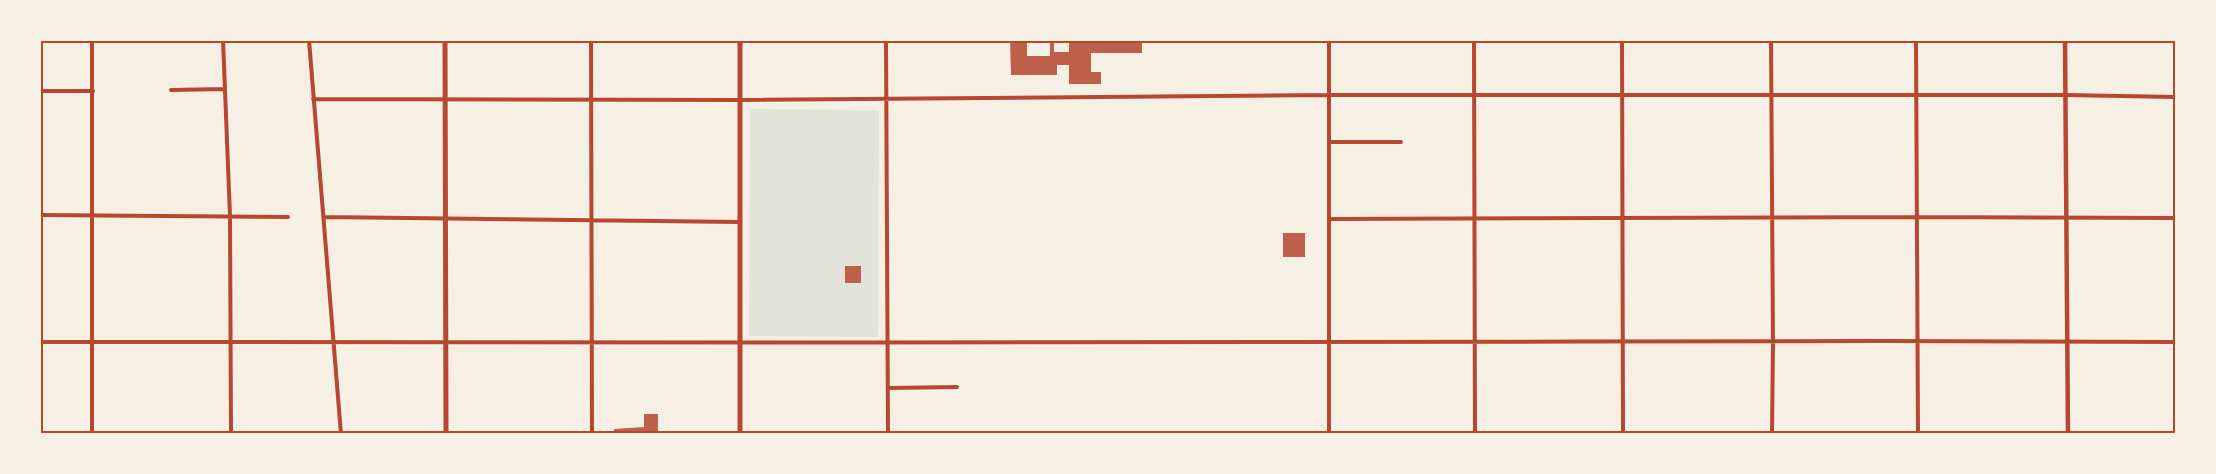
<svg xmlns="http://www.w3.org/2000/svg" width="2216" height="474" viewBox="0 0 2216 474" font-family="'Work Sans',sans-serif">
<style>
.green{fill:#e2e4dc}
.building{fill:#bf614a;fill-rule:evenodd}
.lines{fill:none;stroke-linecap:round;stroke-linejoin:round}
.minor{stroke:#b5482f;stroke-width:4}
.tertiary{stroke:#b5482f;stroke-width:4.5}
.secondary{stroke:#b5482f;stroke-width:5}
.neatline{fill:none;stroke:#b5482f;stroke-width:2}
</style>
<rect width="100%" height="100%" fill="#f6efe4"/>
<!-- green -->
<path class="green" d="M750,109l129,1 -1,227 -129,-1z"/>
<!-- building -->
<path class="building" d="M1010,40h17v16h23v-16h86v3h6v10h-51v19h10v12h-32v-19h-12v10h-46zM1054,43h15v9h-15z
M1283,233h22v24h-22z
M845,266h16v17h-16z
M644,414h14v20h-44v-5l30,-2z"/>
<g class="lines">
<!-- minor -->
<path class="minor" d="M223,40l7,176 1,218
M309,40l32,394
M591,40l1,394
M886,40l2,394
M1474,40l1,394
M1622,40l1,394
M1771,40l2,301 -1,93
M1916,40l2,394
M171,90l53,-1
M40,91h53
M313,99l427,1 590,-5h735l111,2
M1330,142h71
M40,215l248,2
M324,217l416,5
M1330,219l588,-2 258,1
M40,342c415,0 830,1 1245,0 297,0 594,-2 891,0
M888,388l69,-1
M92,434v-394
M1329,434v-394"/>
<!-- tertiary -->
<path class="tertiary" d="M2065,40l3,394"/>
<!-- secondary -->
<path class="secondary" d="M445,40l1,394
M740,40v394"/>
</g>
<!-- border -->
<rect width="2216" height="474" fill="none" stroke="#f6efe4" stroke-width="84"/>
<rect x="42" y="42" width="2132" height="390" class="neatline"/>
</svg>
